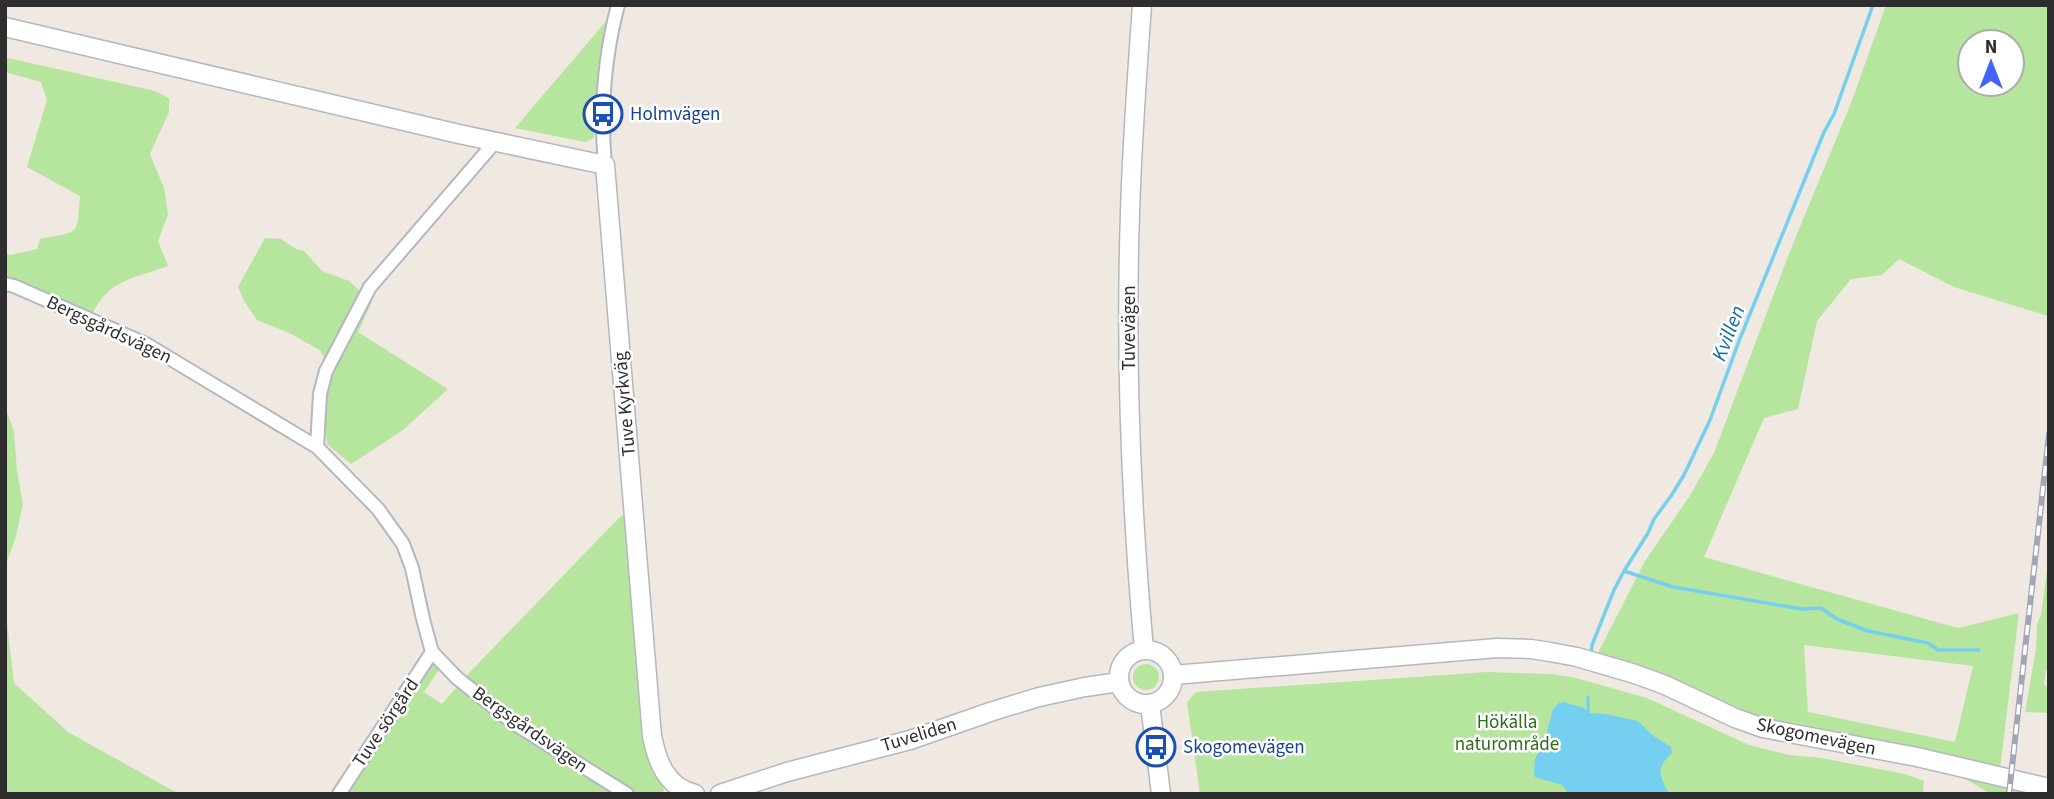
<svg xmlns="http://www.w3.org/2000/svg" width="2054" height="799" viewBox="0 0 2054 799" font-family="'Source Sans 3',sans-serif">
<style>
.green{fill:#b6e59e;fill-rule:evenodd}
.water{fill:#75cff0}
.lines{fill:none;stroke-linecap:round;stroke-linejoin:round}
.stream{stroke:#75cff0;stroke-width:3.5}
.street-casing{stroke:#b4b7c1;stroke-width:16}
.secondary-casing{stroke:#b4b7c1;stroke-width:21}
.street{stroke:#fff;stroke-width:12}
.secondary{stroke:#fff;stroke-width:18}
.rail-casing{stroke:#a3a6b8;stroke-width:6}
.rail{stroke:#fff;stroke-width:3.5;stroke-dasharray:10;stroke-linecap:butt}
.labels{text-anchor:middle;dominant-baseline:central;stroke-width:5;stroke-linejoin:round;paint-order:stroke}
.transit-label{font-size:19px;fill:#164399;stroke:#fff;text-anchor:start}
.street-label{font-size:19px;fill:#2e2e2e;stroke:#fff}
.park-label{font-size:19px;fill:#2c6e1b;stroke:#fff}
.water-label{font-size:21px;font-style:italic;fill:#0d6fa3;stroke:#fff}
</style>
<rect width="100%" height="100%" fill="#efe9e1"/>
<!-- green -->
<path class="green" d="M1886,5h163l-1,311 -94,-29 -55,-28 -17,16 -31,4 -34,42 -19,88 -34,9 -60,139 254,71 61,-15 -19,156 -50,-14 -124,-20 -61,-15 -168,-65 48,-94 44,-64 25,-44 76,-202 63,-153zM1970,42h42v42h-42zM1804,645l169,21 -18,76 -147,-30z
M607,20l-9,60 -4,58 -9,4 -70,-14z
M8,58l147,33 14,7v14l-19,42 14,34 4,26 -10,27 10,25c-31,12 -60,13 -75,47l-34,-13 -37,-18 -17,-2v-27l5,2 27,-6 3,-10c40,-8 37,-2 40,-43l-53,-29 20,-67 -6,-18 -36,-10v-13z
M265,238l16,1 15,10 8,2 18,20 27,10 23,21 -14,30 90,57 -45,41 -52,34 -24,-20 -4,-39 10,-33 -13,-22 -29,-16 -34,-14 -13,-19 -6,-14z
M5,407l9,24 3,40 6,33 -7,32 -11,31z
M627,514l32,264 5,12 -2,4h-332l43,-62 50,-77 17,13 -16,24 18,12 28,-32 143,-148 8,-8z
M2049,555v113l-3,2 -2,14 5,5v24l-24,-1 11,-63 1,-25 4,-9z
M5,606l9,77 54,49 111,62h-174z
M1133 677a13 13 0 1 1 26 0a13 13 0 1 1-26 0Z
M1487,672l65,2 24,4 71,20 102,47 40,10 32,3 84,16 19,7 -1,13h-723l-13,-92 9,-10z
M1957,774l65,17 20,3h-51z"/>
<!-- water -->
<path class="water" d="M1564,702l20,6 5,5 16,1 33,7 14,14 19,12 1,6c-17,16 -13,21 -3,41h-100l-7,-9 -27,-8 -1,-6 1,-12 9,-15 9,-35 6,-6z"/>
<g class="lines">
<!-- stream -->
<path class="stream" d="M1624,571l49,16 129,22 19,-1 16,11 31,12 60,12 10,7h41
M1591,655l1,-10 22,-55 10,-19 24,-38 6,-14 17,-23 13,-21 26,-55 29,-79 85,-209 10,-18 39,-109
M1588,697v19"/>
<defs>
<path id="street" d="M605,165c-5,-54 -1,-107 13,-160
M5,284l9,2 132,58 171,103 61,62 25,35 9,24 11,51 9,33 25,26 58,46 112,70
M317,447l3,-53 6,-23 44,-84 125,-145
M339,794l93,-142"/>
<path id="secondary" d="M1142,5c-5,69 -10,139 -12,208 -5,146 1,292 14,437
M5,27l454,107 146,31 47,571c5,25 14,51 43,58
M1119 677a27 27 0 1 1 54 0a27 27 0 1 1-54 0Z
M1173,675l324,-27 34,1 19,3 27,5 58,17 30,11 70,33 28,10 154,29 132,31
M1150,704l11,90
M720,794l67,-22 123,-32 83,-29 46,-14 46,-10 34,-5"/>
</defs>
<!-- street casing -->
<use href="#street" class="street-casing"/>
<!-- secondary casing -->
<use href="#secondary" class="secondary-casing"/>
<!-- street -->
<use href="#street" class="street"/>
<!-- secondary -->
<use href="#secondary" class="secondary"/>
<defs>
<path id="rail" d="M2009,794l40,-360"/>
</defs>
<!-- rail casing -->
<use href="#rail" class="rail-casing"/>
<!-- rail -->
<use href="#rail" class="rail"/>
</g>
<!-- icons -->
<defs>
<symbol id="bus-ring" viewBox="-11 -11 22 22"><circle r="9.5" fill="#fff" stroke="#1a4fb4" stroke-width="1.5"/><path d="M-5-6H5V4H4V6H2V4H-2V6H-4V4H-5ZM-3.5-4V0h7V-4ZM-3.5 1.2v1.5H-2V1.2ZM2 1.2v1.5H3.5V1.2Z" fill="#1a4fb4"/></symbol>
</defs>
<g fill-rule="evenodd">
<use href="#bus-ring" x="581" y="92" width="44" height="44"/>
<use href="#bus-ring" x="1134" y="725" width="44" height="44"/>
</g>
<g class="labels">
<!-- transit labels -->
<g class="transit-label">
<text x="630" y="114">Holmvägen</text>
<text x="1183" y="747">Skogomevägen</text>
</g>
<!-- street labels -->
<g class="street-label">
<text transform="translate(1129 328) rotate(-90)">Tuvevägen</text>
<text transform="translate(109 330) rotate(25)">Bergsgårdsvägen</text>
<text transform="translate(625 404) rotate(-95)">Tuve Kyrkväg</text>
<text transform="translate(386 723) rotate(-56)">Tuve sörgård</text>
<text transform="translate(530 730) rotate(35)">Bergsgårdsvägen</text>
<text transform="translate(919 735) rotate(-17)">Tuveliden</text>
<text transform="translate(1816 737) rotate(12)">Skogomevägen</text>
</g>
<!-- park labels -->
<g class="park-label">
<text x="1507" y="722">Hökälla<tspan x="1507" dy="22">naturområde</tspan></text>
</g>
<!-- water labels -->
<g class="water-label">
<text transform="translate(1728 333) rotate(-69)">Kvillen</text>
</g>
</g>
<!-- border -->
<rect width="2054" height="799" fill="none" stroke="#2e2e2e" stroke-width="14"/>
<!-- north arrow -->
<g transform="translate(1991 63)"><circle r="33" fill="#ffffff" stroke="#ababab" stroke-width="2"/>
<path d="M0-5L12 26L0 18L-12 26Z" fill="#4264fb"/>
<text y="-10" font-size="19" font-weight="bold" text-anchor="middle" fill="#2e2e2e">N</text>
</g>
</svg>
